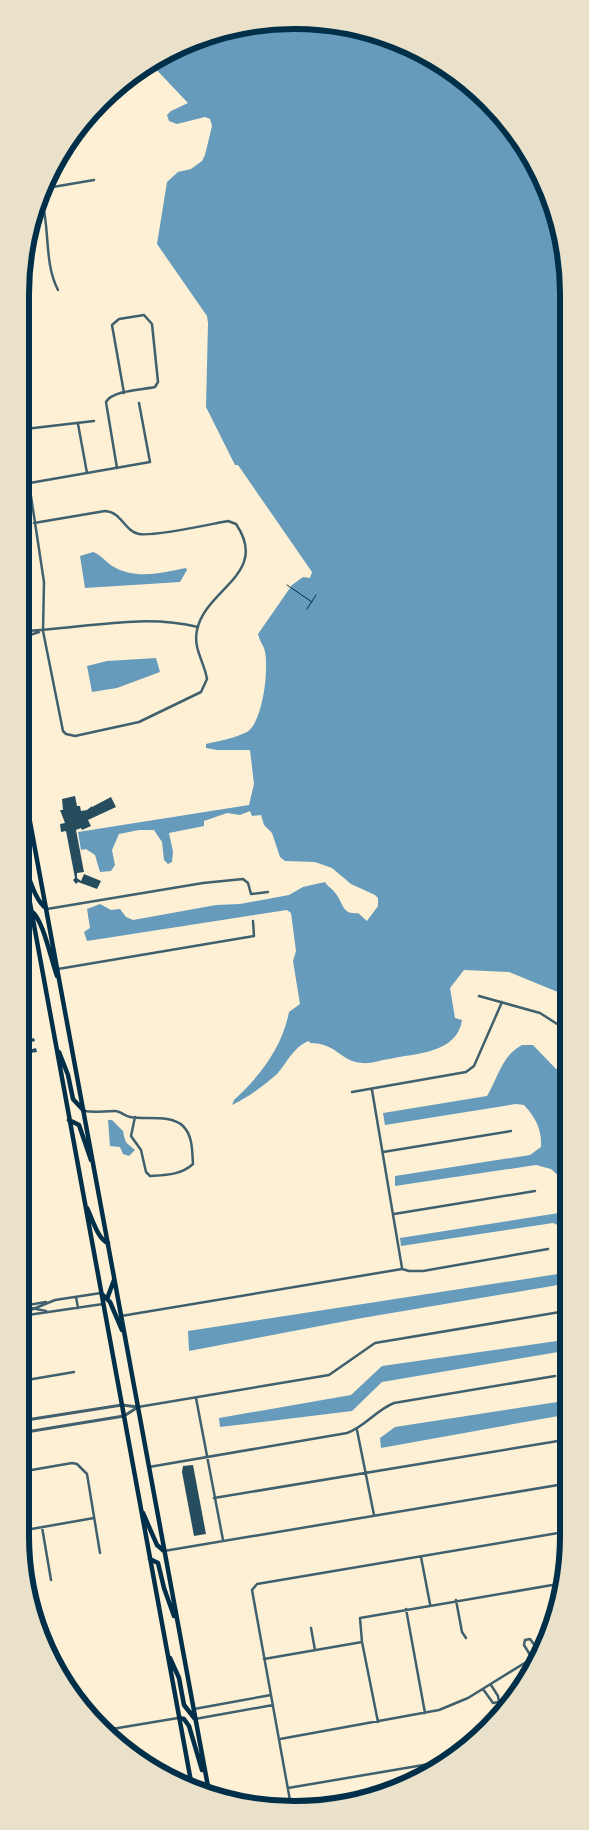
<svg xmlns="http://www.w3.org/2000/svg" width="589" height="1830" viewBox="0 0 589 1830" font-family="Ubuntu,sans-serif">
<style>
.water{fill:#669bbc}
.building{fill:#264d5e}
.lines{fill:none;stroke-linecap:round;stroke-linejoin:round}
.path{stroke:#003049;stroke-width:1}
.minor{stroke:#3f606c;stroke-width:2.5}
.tertiary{stroke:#3f606c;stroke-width:3}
.trunk{stroke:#003049;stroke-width:4.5}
.rim{fill:none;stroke:#003049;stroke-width:6}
</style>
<rect width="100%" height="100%" fill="#fdf0d5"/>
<!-- water -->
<path class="water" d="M241,25h107l83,32 58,44 52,72 26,85 -2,737 -56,-23 -45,-2 -14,18 5,30 7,2c-5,34 -47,33 -73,39 -9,1 -18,5 -27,4 -21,-1 -25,-20 -52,-20l-1,-2c-15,5 -22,22 -32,33 -14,12 -28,23 -45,31l2,-5c26,-24 48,-52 55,-88l11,-8 -7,-43 3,-10 -5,-38 -4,-3 -200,31 -3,-9 6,-4 -3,-19 13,-5 11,6 9,-1 6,8 7,3 83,-15 24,-1 49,-9 14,-8 22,-5c3,5 8,7 11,12 8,10 6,21 22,19l9,8 11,-15v-8l-3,-3 -24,-11 -19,-16 -17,-6 -30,-1 -5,-4 -8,-24 -8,-8 -3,-10 -9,1 -2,-5 -10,4 -13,-2 -23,8v5l-35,7 4,19 -1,10 -4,2 -4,-4 -2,-18 -8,-12h-15l-20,4 -7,16 3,15 -4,6 -11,1 -5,-17 -9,-6 -5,1 -3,-18 171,-27 5,-21 -4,-34h-33l-11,-2v-4c13,-3 29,-6 41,-12 16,-9 23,-67 17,-84 -2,-4 -5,-9 -6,-14l34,-49 11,-8 7,1 2,-6 -74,-107h-3l-29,-58 2,-84 -1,-7 -50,-72 10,-62 11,-10 13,-3 11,-8 3,-6 7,-29 -2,-7 -5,-2 -28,7 -8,-3 -2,-6 4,-4 17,-8 -38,-40z
M93,552c7,2 13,10 19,14 24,14 48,7 74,2l1,2 -7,12 -95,6 -5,-32z
M156,658l4,14 -43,16 -25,4 -5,-26 20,-5z
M522,1045h11l23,24 9,-2v115l-14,-13 -15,-4 -141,21v-10l135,-21 11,-8c1,-17 -5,-29 -17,-42l-8,-1 -131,21 -2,-12 104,-17c11,-18 15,-41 35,-51z
M108,1120h4l11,11c3,14 2,10 12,19l-6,6 -6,-2 -3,-7 -10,-1z
M565,1212l-1,44 -2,-29 -9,-4 -152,23 -1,-8z
M564,1273v11l-202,34 -173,33 -1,-20z
M564,1340v11l-182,31 -30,29 -132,16 -1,-9 132,-23 31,-29z
M564,1401v14l-183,33 -1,-10 15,-11z"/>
<!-- building -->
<path class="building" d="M75,796l2,10h3l1,5 6,-1 5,-4v1l19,-10 5,10 -28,13 3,6 -9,4 -1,-2 -5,2 8,42 -7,1v5l4,3 3,-7 17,7 -4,8 -19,-7 -2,2 -3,-4 2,-2 -9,-47 -5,1 -1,-8 5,-1 -5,-13h3l-1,-11z
M34,1038l1,3 -7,2 1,7 7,-2 1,4 -7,1 1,4 -9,1v-17z
M193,1465l13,69 -12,2 -12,-64 1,-6z"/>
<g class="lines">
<!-- path -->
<path class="path" d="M287,585l25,17
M307,609l9,-14"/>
<!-- minor -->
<path class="minor" d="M47,188l47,-8
M42,201c8,29 2,62 16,89
M25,315l4,-1 -4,-19
M78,424l9,49
M25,429l69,-8
M117,468l-11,-66c7,-12 36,-12 49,-15l3,-5 -6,-58 -8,-9 -25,4 -7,6 12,68
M29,483l15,99 -1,49 20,100 3,3 9,2 64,-14 62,-30 6,-13c-3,-18 -14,-30 -10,-49 9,-42 73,-56 39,-106l-8,-3c-17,3 -75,16 -89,13 -15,-3 -17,-22 -34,-23l-71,12
M24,484l126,-22 -11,-59
M24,631c57,-2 117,-18 174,-4
M24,637l15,-5
M47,909l156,-26 40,-4 5,4 3,11 17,-2
M58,969l196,-33 -1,-15
M479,996l61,17 25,16
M372,1090l30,178
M352,1092l114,-20 8,-6 28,-64
M84,1111c12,2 19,0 31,0 5,0 10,5 15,6 16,3 40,-3 53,9 10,10 9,25 10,38 -12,11 -27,11 -43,12l-4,-4 -5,-22 -10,-14 4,-19
M383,1152l128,-21
M394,1214l141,-23
M76,1297l2,11
M21,1306l25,5
M22,1306l24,-4
M21,1314l34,-14 46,-7
M21,1316l82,-12
M121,1316l281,-47 7,2h14l125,-22
M21,1381l53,-9
M196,1398l27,142
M138,1407l191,-32 46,-32 185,-31
M357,1430l17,85
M149,1467l198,-34c18,-6 29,-23 47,-30l161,-27
M20,1472l52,-9 5,1 10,10 13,79
M214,1498l350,-58
M42,1527l9,53
M20,1531l74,-13
M164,1551l400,-67
M421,1557l9,47
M456,1600l6,32 4,6
M406,1609l19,104
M39,1620l4,24
M311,1628l4,22
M532,1658l-8,-13 1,-5 5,-1 8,11
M264,1659l98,-17
M483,1689l10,14 6,-1 -1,-6 -7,-11
M194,1709l77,-14
M195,1719l78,-14
M378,1722l-16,-80 -2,-24 204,-35
M106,1730l72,-12
M280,1739l159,-29 29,-12 68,-42
M288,1788l159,-27
M291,1806l-39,-216 5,-6 307,-52"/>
<!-- tertiary -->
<path class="tertiary" d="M20,1421l102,-16 16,2
M20,1433l104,-17 14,-9"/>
<!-- trunk -->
<path class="trunk" d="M23,784l186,1008
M23,809l5,12
M23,862c6,14 12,39 23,46
M23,865l169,922
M31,911c12,7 20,49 26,65
M59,1052l9,23 5,24 11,12
M69,1120l10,5 12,35
M87,1208c5,10 11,32 21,35
M102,1294l8,8 12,28
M107,1299l7,-19
M143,1513l14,32 7,6
M150,1559l8,4 6,25 10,28
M170,1658l9,20 5,27 11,14
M179,1718l5,1 5,7 13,44"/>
</g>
<!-- crop -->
<path d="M0 0H589V1830H0ZM294 29H295A265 265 0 0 1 560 294V1536A265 265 0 0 1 295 1801H294A265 265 0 0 1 29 1536V294A265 265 0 0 1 294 29Z" fill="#e9e1ca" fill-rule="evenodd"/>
<path class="rim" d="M294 29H295A265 265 0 0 1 560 294V1536A265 265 0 0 1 295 1801H294A265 265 0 0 1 29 1536V294A265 265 0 0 1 294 29Z"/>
</svg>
